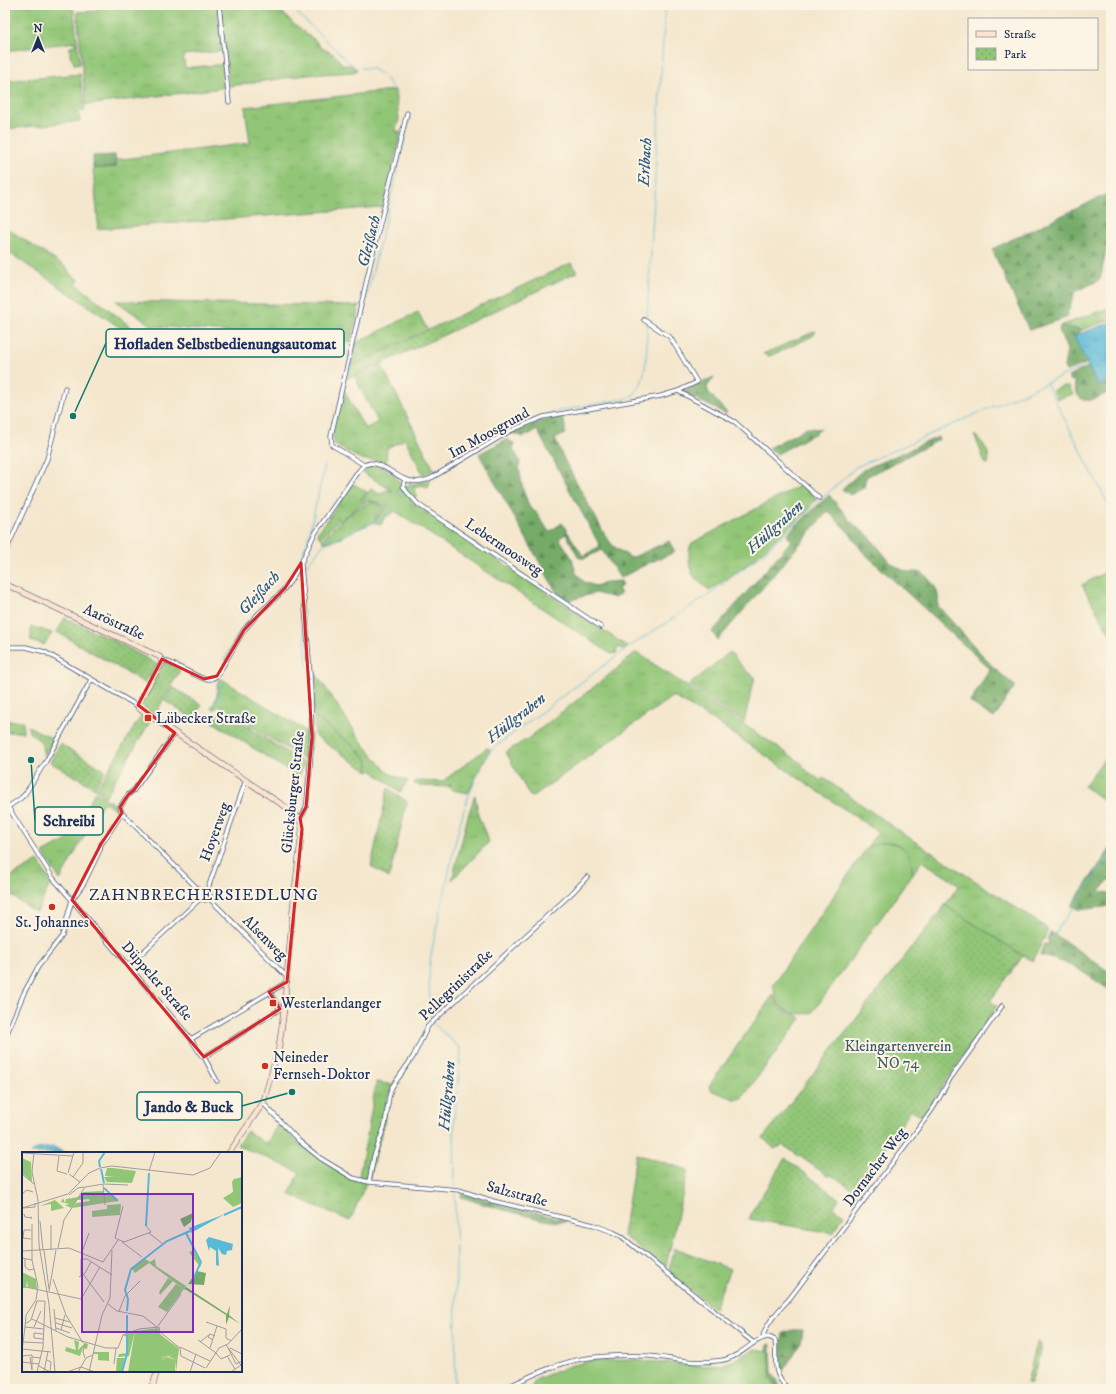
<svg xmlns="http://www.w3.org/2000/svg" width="1116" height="1394" viewBox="0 0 1116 1394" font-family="'IM FELL DW Pica',serif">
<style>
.grass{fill:url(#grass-tufts);stroke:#567a6a}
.forest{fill:url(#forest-firs);stroke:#486d63}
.park{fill:url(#park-dots);stroke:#567a6a}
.pitch{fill:#92c677;stroke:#567a6a}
.water{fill:url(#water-ripples);stroke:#3a749b}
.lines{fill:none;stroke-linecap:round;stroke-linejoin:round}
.stream{stroke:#59bad8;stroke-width:1}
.street-casing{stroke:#3c4b6f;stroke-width:5}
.secondary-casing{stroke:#3c4b6f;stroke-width:6}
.street{stroke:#fff;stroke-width:3.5}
.secondary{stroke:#fde4d1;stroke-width:5}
.marked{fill:none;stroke:#d62828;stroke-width:3;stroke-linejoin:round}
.poi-dot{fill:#c8321e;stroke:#fcf5e5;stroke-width:1.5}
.labels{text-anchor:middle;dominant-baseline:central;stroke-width:4;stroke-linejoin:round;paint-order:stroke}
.street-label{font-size:15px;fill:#1b2f5e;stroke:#fcf5e5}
.poi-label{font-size:15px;fill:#1b2f5e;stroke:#fcf5e5;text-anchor:start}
.park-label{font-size:15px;fill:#3f5c66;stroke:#fcf5e5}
.water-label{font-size:16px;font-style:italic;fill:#2e5983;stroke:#fcf5e5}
.neighbourhood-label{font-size:16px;letter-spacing:1px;fill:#1b2f5e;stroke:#fcf5e5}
.inset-river{fill:none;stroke:#59bad8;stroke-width:2}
.inset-road{fill:none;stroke:#9d9da1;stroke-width:1}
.view{fill:#7b2cbf;fill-opacity:0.15;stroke:#7b2cbf;stroke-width:2}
.inset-edge{fill:none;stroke:#1b2f5e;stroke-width:2}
.leader{fill:none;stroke:#0f766e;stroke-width:1.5}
.callout-dot{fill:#0f766e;stroke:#fcf5e5;stroke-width:1.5}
.callout{fill:#fcf5e5;stroke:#0f766e;stroke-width:1.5}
.callout-label{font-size:16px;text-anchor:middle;font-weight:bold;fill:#1b2f5e}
</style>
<defs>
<pattern id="grass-tufts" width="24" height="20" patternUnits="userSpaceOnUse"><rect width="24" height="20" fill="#92c677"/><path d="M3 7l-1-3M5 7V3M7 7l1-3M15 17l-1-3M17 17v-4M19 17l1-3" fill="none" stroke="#7daa69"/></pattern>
<pattern id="forest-firs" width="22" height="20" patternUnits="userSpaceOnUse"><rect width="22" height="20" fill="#75ab68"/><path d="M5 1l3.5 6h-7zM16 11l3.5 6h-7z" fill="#5f8c59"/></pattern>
<pattern id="park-dots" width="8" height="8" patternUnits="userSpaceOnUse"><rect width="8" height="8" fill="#92c677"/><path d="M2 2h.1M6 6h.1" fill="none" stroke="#7daa69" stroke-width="1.8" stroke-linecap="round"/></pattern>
<pattern id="water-ripples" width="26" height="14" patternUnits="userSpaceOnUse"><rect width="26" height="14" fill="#59bad8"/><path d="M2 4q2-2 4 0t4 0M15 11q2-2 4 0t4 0" fill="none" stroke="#4998b2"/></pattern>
</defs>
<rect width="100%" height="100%" fill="#fcf5e5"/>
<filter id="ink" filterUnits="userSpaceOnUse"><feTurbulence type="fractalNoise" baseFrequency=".025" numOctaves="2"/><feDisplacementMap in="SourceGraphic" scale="8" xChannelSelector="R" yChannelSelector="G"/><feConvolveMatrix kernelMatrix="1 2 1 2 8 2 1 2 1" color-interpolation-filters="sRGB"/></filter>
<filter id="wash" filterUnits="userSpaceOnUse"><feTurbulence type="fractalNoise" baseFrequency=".012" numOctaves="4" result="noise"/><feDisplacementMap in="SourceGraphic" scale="16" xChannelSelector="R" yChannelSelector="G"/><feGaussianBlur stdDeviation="0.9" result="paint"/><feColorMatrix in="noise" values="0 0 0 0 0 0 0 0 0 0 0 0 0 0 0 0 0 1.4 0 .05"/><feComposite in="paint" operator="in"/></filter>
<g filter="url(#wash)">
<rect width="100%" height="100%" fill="#f4e7cd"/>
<!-- grass -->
<path class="grass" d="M5,5h68l7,59 -5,1 -5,-10v-8l6,-3 -1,-2 -70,9z
M97,5h120l5,46 -39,4 2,13 39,-4 1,22 -3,2 -136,17 -9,-93 20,-1z
M220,5h63l-1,7 12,12 21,16 6,8 13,6 9,11h7l7,5 -3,2 -48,3 -76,11 -1,-1z
M80,74l5,36 -6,2 1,9 -72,8 -1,-1h-2v-47z
M394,90c1,2 5,26 5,29 -1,4 -3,8 -3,13h5l-18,75 -286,22 1,-7 -5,-53 23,-2 -1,-7 135,-17 -5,-36z
M5,227l62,41 3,6 9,6 -3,4 59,46 -4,5 -126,-85z
M116,301l243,5 -8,36 -199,-16z
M1111,307v12l-29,11 -22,-4z
M418,312l10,19 -77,35 5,-23z
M816,331l-3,5 -43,20 -7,-2z
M381,364l53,106 -11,4 -18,-35 -18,9 -1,16 -10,-4h-11l-8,-3 -22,-12 -2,-6v-7l10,-43 22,40 13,-7 -24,-46z
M1064,386l5,1 4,7 -16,5 -4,-9z
M974,435c9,7 17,17 14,29l-3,-1 -5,-14z
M368,465c17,1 25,7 34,21l-6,6 6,-6 28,-6 -2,8 -6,-3 -9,4 4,6 -6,6 217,146 -4,3 -5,-3 -3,4 1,2 -6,1 -216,-143 -11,7 -3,7 -6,-2 4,-8 8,-7c-20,-14 -25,-4 -42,9l-1,-2 1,2 -5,4 -2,-4h-2l2,4 -18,17 -3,-5 10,-12 25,-38 15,9 -7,9 11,-12 9,5 7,-4 6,1 -28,-17 -3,-5z
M801,484l16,15 -5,4 -3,6 -60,54 -40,28c-4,-5 -12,-10 -16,-16 -4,-8 -6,-25 -1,-32l101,-54 4,-1v-1z
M374,502l11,6 -7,6 -4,8 -27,12 -6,4 -16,5 -3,-4c12,-12 35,-35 52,-37z
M1111,569v67l-29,-51z
M730,652l15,18 10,7 -11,45 -55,-37z
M635,653l4,1 164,110 -1,3 19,14 2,-3 5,3 65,46 151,99 3,3v3l-14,29 -12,-6 -76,-50 14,-20 -37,-24 -10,14c0,-9 -1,-11 -5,-18 -2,-4 -4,-9 -7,-11 -9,-7 -21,-4 -30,2l-2,-2 10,-14 -162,-110 -43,-26 -141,101 -3,-2 -23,-43 23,-14 95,-75 1,-2z
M311,666l50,75 27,32 20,8 -8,11 -29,-22 -2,2 -2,-13 -13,-13 -40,-29z
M220,678l91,56 -1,13 -5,13 -86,-54 -5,3 -3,-1c6,-9 7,-14 6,-25z
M487,748l3,1 -22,44 -16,-3 -2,-6v3l-28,-1 -8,-2 1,-3 27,1z
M1111,750v47l-4,6 -23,-17z
M94,793h2l23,14 -3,3 -13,-8 -43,78 -17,-27 28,-15z
M475,795l4,23 10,24 -37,38 16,-64z
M38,861l13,21 -14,30 -5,-2 -27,-19v-11z
M773,995c3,8 7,15 15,18 5,2 9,1 13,5l-58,79 -6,3 -26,-10 -2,-4z
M376,1082l17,3 -6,13 -3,26 -15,54 -2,2 -8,-2v-3l9,-45z
M278,1124l24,22 51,33 13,4 -16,38 -61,-27 6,-11 -1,-1 6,-10 -63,-27 10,-14 19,13z
M636,1154l52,16 -22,96 -4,1 -39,-32z
M675,1248l55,21 -16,40 -43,-35 -2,-5z
M1037,1342l4,2v7l-10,32h-4z"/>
<!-- forest -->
<path class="forest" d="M115,155l1,12 -23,2v-13z
M1111,192v32l-11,56 -25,12 -9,26 -37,12 -37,-81z
M1060,326l22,4 -8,6 13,27 -21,8 -2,-4 3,-17 -8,-20z
M1088,367l10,19 13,-6v11c-10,5 -28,17 -34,2 -2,-4 -3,-8 -3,-13l-4,1 -2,-4z
M714,377l-7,10 2,6 18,20 -1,1 -44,-22z
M561,416l4,9v9l-10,5 9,20 41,76 8,11 18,12 38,-17 6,11 -26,11 -29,15 -18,-28 -17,8h-6l-13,-24 -7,4 13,20 4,15 8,9 11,4 14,-4 12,-1 2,4 -5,4 3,4 -6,5 -20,-5 -27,8 -10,-6 -79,-141 28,-15 8,5 -2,5 7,12 -1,7 4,22 7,18 7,5 12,19 13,-9 21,33 17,-10 -63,-116 -13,7 -13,-4 33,-13z
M807,428l14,1 -7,5 -37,20 -9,-6z
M938,437l1,3 -73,37 -2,11 -14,7 -8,-6 21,-19z
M829,495l26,31 13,9 22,27 10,7 9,3h13c11,11 18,17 16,34l55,61 22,19 -21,32 -24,-16 20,-33 -128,-118 -12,-17 -22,-23 -110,129 -6,-8 80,-92 -4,-3v-4z
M1111,848v30l-12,14 12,1v13l-31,4 -9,-4z
M1051,932l60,41v18l-39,-26 -32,-10 4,-11h4l1,-2 -2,-3z
M462,1193l105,28c-14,3 -29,-3 -43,-6 -21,-5 -42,-11 -63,-18z
M793,1330h10l-2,13 -18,28c-5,-13 -2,-25 0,-38z
M768,1344h3l1,28 10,17h-17l1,-34z"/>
<!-- park -->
<path class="park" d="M571,263l6,9 -133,63 -97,44 4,-13z
M65,618l48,22 44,24 -12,19 -88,-51z
M31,626l21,7 -8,12 -13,-4z
M167,662l13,8 -25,45 -15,-11 24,-41z
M172,687l30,18 -10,13 -27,-17z
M222,710l83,54 -7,13 -85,-55z
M141,716l9,6 -45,75 -9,-7z
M314,717l40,29 13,13 2,13 -54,-36z
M5,721h18v11h-18z
M28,726l25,13 -9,17 -3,-14 -12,-10z
M60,744l45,26 -10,18 -45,-26z
M388,788l19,14 -18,76 -18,-12z
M945,905l78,51 -33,45 7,5 -75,111 -11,-7 -55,81 -23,-15 -6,-1 -44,-30 -9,4 -11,-11z
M785,1158l54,41 -6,9 11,7 -11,18 -84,-14 5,-11z"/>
<!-- pitch -->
<path class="pitch" d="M885,842c21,2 28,13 27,33l-100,138c-21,3 -37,-2 -38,-26l-2,-1 96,-140 2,2 7,-5z
M755,1349l14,2 2,28 5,10h-245l4,-9 37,-15 20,-4 44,-1 66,6 19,-1 14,-5z"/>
<!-- water -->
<path class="water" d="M1111,322v57l-13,8 -24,-51z
M54,1147l11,6h-34l6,-4z"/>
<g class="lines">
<!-- stream -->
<path class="stream" d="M289,5l62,59 6,4
M361,68l12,1 9,6
M385,78l14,17
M647,319l18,-314
M349,369l61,-251
M1047,384l64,126
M546,415l16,-5 62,-11 10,-4c2,-5 6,-9 8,-14 5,-16 5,-41 5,-57
M512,428l25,-10
M422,479l20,-9 64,-39
M398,496l4,-4 13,-8
M391,510l4,-6
M305,567l22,-27 10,-2 38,-16 5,-2 9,-8
M303,610l4,56
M222,663l23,-39 37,-37 17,-25 8,-19 18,-78
M221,679l3,-11
M212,708l7,-12 2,-15
M1080,898l31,-45
M1051,939l28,-40
M432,1021l-1,-1c-1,-19 -3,-39 -1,-58 4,-27 11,-54 17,-81 10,-47 18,-91 45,-132l134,-100 84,-55 51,-39 95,-88 231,-102
M434,1024l26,24 1,5 -7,67 1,68
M455,1192l1,103 -1,94"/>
</g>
</g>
<g filter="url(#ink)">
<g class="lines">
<defs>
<path id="street" d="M219,5l10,97
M678,391l57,31 84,76
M364,465l-32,-20 -1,-9 44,-192 32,-131
M405,480l-2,6 4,6 12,13 182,122
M5,553l42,-94 18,-71
M5,647h21l19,5 91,53h2
M162,659l42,20h7l6,-3 27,-46 15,-17 22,-20 11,-14 9,-16 13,-28 42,-61 8,-9 7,-2 5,1c15,4 28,21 45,17 4,0 8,-2 12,-4l77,-46 33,-14 118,-21 17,-5 19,-9 -27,-45 -26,-17
M8,807l45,71 138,161 10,16 3,2 13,24
M5,809l16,-11 4,-4 21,-33 45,-81
M122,813l79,79
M300,818c8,-7 7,-21 8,-31 9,-74 -1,-149 -7,-223
M200 895a5 5 0 1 1 10 0a5 5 0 1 1-10 0Z
M207,891l39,-111
M209,898l78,79
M128,966l73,-68
M271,991l1,5 8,13
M5,1038l19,-45 14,-26 24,-31 10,-36 12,-17 16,-33 1,-6 4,-5 17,-26 -2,-6 8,-12 6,-5 41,-57
M191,1039l96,-57
M204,1057l76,-48 4,1
M263,1103l36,38 21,17 33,20 16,4 90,8 34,11 101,24 19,7 8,4 133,107
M369,1182l5,-26 11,-31 4,-28 3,-10 21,-30 15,-31 145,-134 14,-15
M763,1338c1,-13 18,-30 27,-40l134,-177 10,-14 16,-28 52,-73
M503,1389c25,-12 58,-28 85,-31 19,-3 41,-3 61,-2 21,2 44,8 66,5 8,0 16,-3 23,-7 10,-6 19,-16 31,-17l6,3c3,21 -5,31 13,49"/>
<path id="secondary" d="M5,584l155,73 2,4 -1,3 -22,38 -1,6 137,92c12,8 26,14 27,29l-9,78 -9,103 -5,37 -16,56 -34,50
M152,1389l5,-18"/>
</defs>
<!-- street casing -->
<use href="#street" class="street-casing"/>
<!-- secondary casing -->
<use href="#secondary" class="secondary-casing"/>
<!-- street -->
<use href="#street" class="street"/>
<!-- secondary -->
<use href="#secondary" class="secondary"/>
</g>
</g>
<!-- marked area -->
<path class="marked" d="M301,563l11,174 -6,70 -6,11 2,11 -15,153 -18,10 11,17 -76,48 -132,-157 29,-56 21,-31 -2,-6 8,-12 6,-5 41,-57 -37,-28 24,-46 42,20 13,-3 27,-46 41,-42z"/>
<!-- markers -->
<g class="poi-dot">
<rect x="144" y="714" width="8" height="8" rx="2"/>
<circle cx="52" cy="907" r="4"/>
<rect x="269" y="999" width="8" height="8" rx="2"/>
<circle cx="265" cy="1066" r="4"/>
</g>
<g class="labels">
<!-- street labels -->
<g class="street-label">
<text transform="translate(489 433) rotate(-29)">Im Moosgrund</text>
<text transform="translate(504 547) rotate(34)">Lebermoosweg</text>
<text transform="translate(114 622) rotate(25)">Aaröstraße</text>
<text transform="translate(293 792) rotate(-84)">Glücksburger Straße</text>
<text transform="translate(215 832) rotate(-70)">Hoyerweg</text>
<text transform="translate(265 938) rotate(45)">Alsenweg</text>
<text transform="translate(157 981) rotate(49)">Düppeler Straße</text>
<text transform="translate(456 985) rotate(-44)">Pellegrinistraße</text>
<text transform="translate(875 1167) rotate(-53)">Dornacher Weg</text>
<text transform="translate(517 1194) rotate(15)">Salzstraße</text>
</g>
<!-- poi labels -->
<g class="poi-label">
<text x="156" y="718">Lübecker Straße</text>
<text x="52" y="922" text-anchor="middle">St. Johannes</text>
<text x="281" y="1003">Westerlandanger</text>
<text x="273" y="1057">Neineder<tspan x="273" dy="17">Fernseh-Doktor</tspan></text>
</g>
<!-- park labels -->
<g class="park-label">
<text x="898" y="1046">Kleingartenverein<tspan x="898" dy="17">NO 74</tspan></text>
</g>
<!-- water labels -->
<g class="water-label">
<text transform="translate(645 162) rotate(-87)">Erlbach</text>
<text transform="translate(369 241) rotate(-76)">Gleißach</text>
<text transform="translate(775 527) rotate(-42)">Hüllgraben</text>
<text transform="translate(259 593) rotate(-47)">Gleißach</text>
<text transform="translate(516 718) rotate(-38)">Hüllgraben</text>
<text transform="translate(447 1096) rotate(-85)">Hüllgraben</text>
</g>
<!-- neighbourhood labels -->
<g class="neighbourhood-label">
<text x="204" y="895">ZAHNBRECHERSIEDLUNG</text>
</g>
</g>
<!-- overview -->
<g transform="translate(22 1152)">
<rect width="220" height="220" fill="#f4e7cd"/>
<path d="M0,6l9,4 1,20 -10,-9zM85,16h6l23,3 -4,12 -25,-1 -3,-5h10l-9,-1zM220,25v26l-9,4 -10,-9 10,-6 -1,-10 2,-3zM81,39l2,4 5,-1 8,7 -46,7 4,-5 14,-2 -1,-2 -12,1 -6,8 -6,-3 5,-1 -9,-2 2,-4 2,5 1,-4 12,-2 5,-5zM33,48l9,8 -13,3v-7l-11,2zM99,52l-1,11 -28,2v-6l15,-2v-4zM173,98l6,12v3l-1,2 -11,-15zM123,107l5,3 5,-3 1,7 30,20 -1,4 -36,-27 -14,10 -3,-4zM113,179l-6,25 -11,1 1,-3 8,-1v-16l-4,-2zM139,183l18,14 -2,11 -7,-5 -10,3zM52,188l5,2 -1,8 7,-7 3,1 -1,5 -4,-1 -3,8 -15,-5 1,-4 10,3zM72,200h15v9l-11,-1v-6h-5zM145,205l8,3v12h-14v-11z" fill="#92c677"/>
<path d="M171,61l-2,9 -7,5 -4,-8zM175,119l9,2 -2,12 -16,-1zM164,135l41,27 3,-9 -1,10 11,9 -11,-7 -3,8v-10l-41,-26z" fill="#75ab68"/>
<path d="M0,120l14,7 1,10 -9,-2 -1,-6 -1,7h-4zM154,132l8,5 -17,23 -9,-5zM95,206h8l-3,14h-6z" fill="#92c677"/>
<path d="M146,126l5,3 -13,14 -1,-3zM136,176l2,6 19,15 -3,23 -1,-12 -7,-4 -6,4 -1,12h-33l7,-41zM139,183l18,13 -2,12 -7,-5 -9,3z" fill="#92c677" fill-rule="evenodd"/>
<path d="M203,62l-34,19 -2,-5zM187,85l24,7 -1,6 -5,1 -1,4 -4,-1 -4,-6 1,18 -3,-1v-14l-6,-4 -1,4 -3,-11z" fill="#59bad8"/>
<path class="inset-river" d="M78,15l-1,-6 6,-9M79,17l3,14M82,36l14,13M202,63l18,-8M124,74l3,-53M164,81l15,29 -7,15M105,159l1,-12 -3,-9 6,-21 36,-28 23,-10M105,179v-16M100,220l5,-18v-19"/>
<path class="inset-road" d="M12,0l-2,20 6,28 1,45 10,59 6,68M0,1l51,3M37,4l-2,15 10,3M127,19l6,-19M46,21l6,-21M0,22l12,10M47,22l11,8M51,25l10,-14v-11M81,33l2,20M0,42l5,-4 6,2M47,43l9,-7 6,-1M101,54l-8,32 9,4 27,-10 -5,-6M0,56l46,-14 21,-21 11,-5 12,-2 81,9 17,-7 11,-16M1,56l12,-1v-4M2,62l1,3 7,1 -2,-1M18,69l3,29M29,73v25M9,78h-7l-1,8 8,1M127,81l14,11M100,90l20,15M36,96l6,-28 21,-33 19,-3 24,1M22,98l5,39M0,99l47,-3 34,14 15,-22M60,100l7,-19M0,106l10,2 6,26 -2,14 -10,15 -1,12M3,107v8l4,3 5,-1M10,108v-36M61,122l21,28M59,124v-17h6l25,16M57,125l6,-4 6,-11M31,127l13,36 17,28M4,135l55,12 19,-32M27,139l7,-41M86,152l9,7 26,5 14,11M32,157l2,22M97,159l6,-15 15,-15M33,166l15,4M10,167l36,18 38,11h12l5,-13 16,-6 20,-2 1,5 20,16 1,8 24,12M184,170l20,7v9l5,3M34,171l16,5M3,172l6,-4 6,-19h8l-2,46 -6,25M136,174l23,-32M3,175l19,2M12,175l7,-16M34,176l14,5M39,178l4,-15M21,187l-9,-1v-5l9,1M176,188l18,13M191,188l-5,-3 2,-3 5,2M1,190l20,1M178,190l10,-8M63,191l-2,9 2,6M204,193l15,20 -10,7M158,195l30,14M188,196l7,-22M206,196l8,16 6,-3M208,196l12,6M0,197l29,3M0,199l3,-24M194,201l5,6 9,-4M0,204l10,-1v2l9,1M205,204l8,13M8,205l2,13v-13M0,210l17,2M92,212l2,-16M17,214l11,6 1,-10 -4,-2M184,216l13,-20 9,-4 14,-15M22,220l4,-21M45,220l14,-5 14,5M56,220l8,-14 7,-3M67,220l13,-57 8,-17 2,-48M168,220l6,-18"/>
<path class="view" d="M60,42h111v138h-111z"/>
<rect width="220" height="220" class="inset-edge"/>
</g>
<!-- callouts -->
<path class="leader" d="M73 416L106 343M31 760L35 821M292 1092L242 1106"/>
<g class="callout-dot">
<circle cx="73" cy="416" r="4"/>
<circle cx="31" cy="760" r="4"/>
<circle cx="292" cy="1092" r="4"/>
</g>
<g class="callout">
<rect x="106" y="329" width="238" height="28" rx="4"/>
<rect x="35" y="807" width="68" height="28" rx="4"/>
<rect x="137" y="1092" width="105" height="28" rx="4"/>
</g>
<g class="callout-label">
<text x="225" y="349">Hofladen Selbstbedienungsautomat</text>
<text x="69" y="826">Schreibi</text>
<text x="189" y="1112">Jando &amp; Buck</text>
</g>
<!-- margin -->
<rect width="1116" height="1394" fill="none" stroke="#fcf5e5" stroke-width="20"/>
<!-- legend -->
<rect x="968" y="18" width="130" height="52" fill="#fcf5e5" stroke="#a2a6af"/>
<rect x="976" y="31" width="20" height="6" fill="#fde4d1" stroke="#a2a6af"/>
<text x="1004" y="38" font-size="12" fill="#1b2f5e">Straße</text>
<rect x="976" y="48" width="20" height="12" fill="url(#park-dots)" stroke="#a2a6af"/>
<text x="1004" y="58" font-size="12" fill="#1b2f5e">Park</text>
<!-- north arrow -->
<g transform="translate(38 38)" stroke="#fcf5e5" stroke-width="3" paint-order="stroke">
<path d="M0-3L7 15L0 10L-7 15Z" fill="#1b2f5e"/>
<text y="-6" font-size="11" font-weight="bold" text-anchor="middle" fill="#1b2f5e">N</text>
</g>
</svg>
